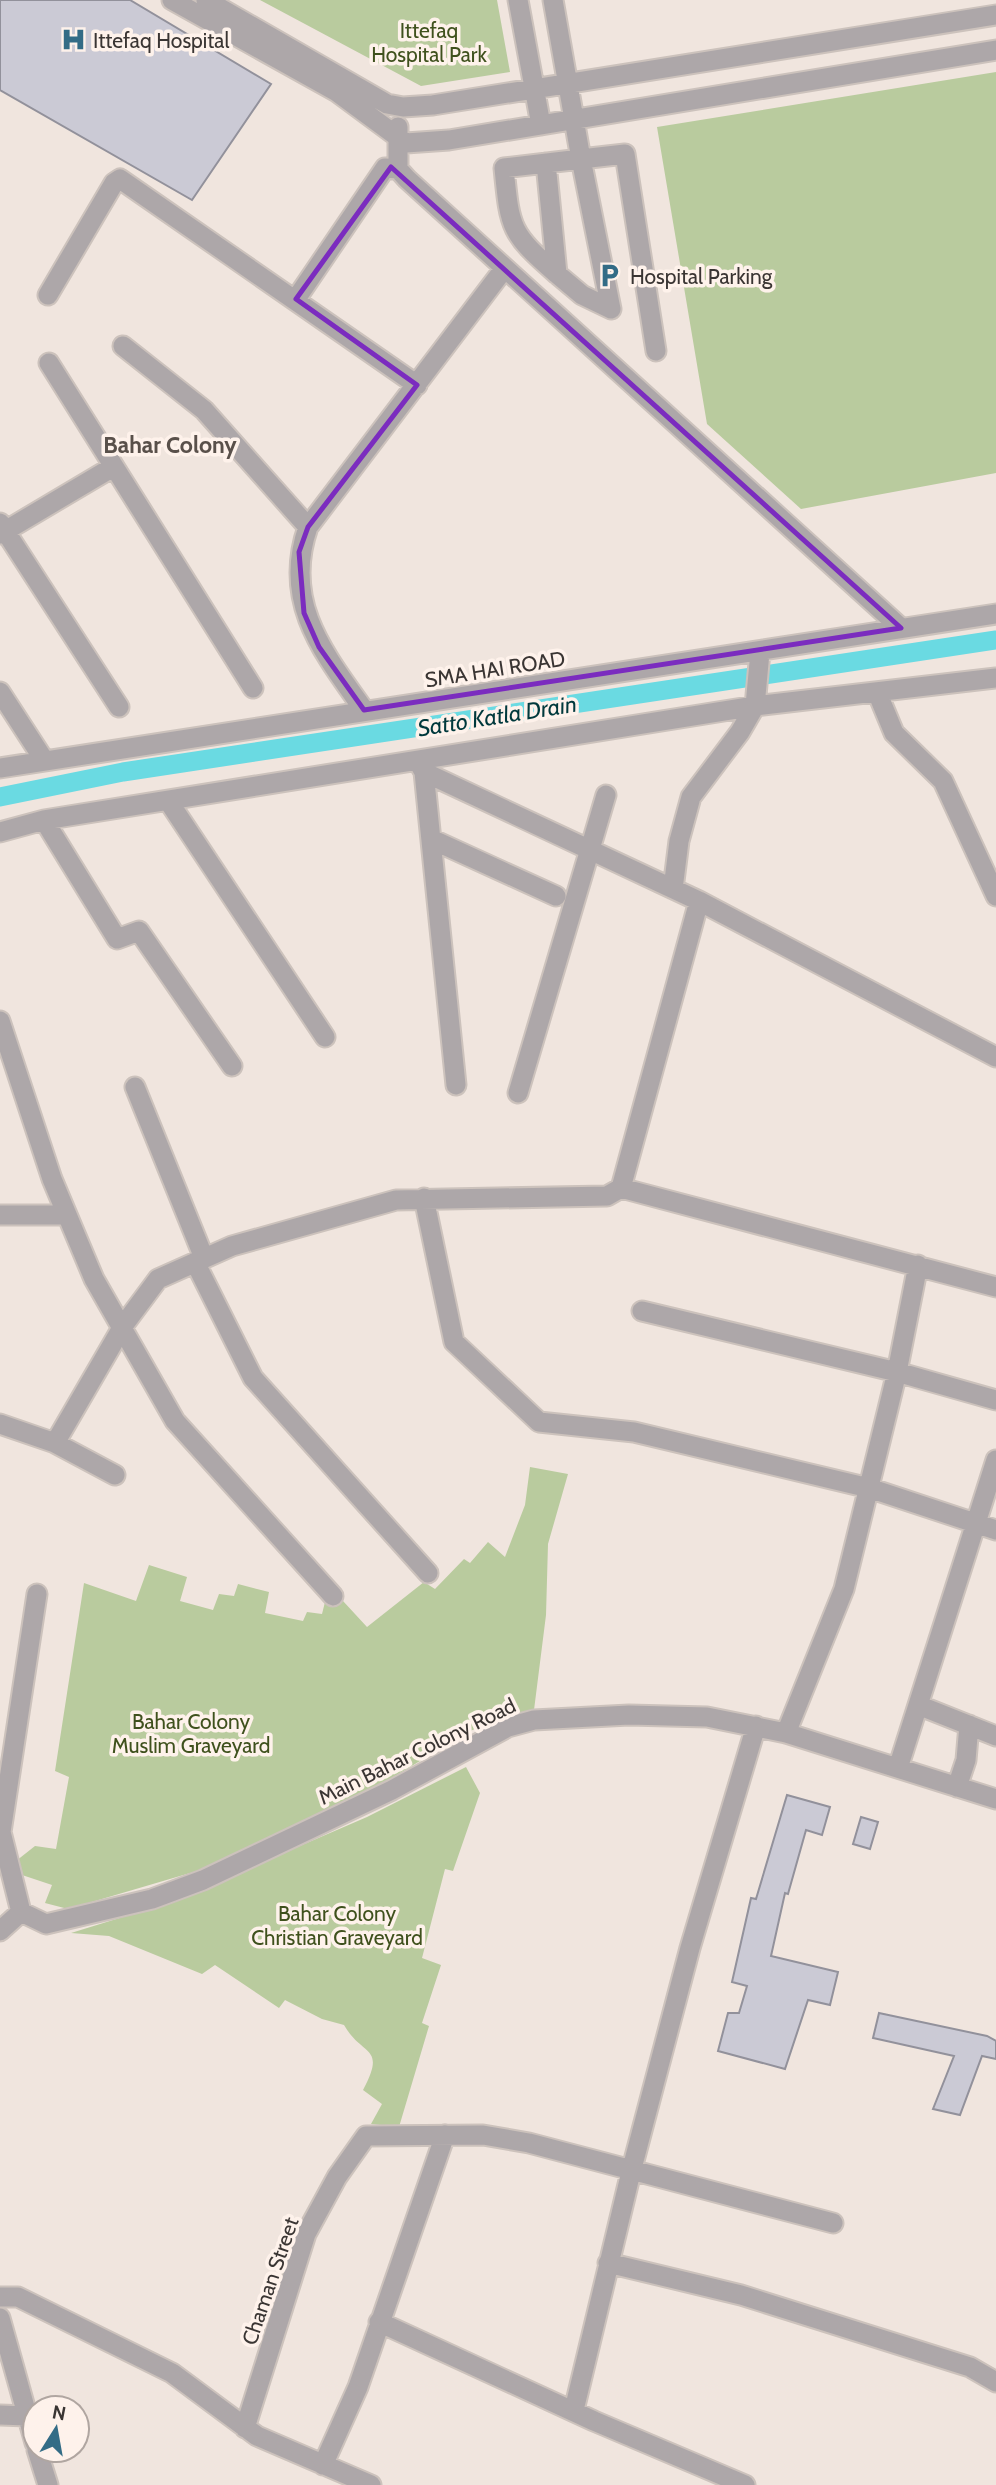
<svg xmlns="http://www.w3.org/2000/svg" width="996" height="2485" viewBox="0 0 996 2485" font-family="Cabin,sans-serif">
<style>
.green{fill:#b9cb9e}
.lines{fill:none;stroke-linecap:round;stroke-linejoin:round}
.canal{stroke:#6adae2;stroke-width:19}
.building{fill:#cbcad5;stroke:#92919b;stroke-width:2}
.minor-casing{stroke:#ccc2bc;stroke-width:23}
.minor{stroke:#ada7a9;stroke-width:19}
.marked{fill:none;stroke:#7b2cbf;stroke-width:5;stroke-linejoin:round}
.labels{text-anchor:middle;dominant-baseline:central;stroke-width:7;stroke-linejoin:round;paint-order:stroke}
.park-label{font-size:21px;fill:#3f511d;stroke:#fef2eb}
.poi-label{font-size:21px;fill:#3a3533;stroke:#fef2eb;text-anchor:start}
.street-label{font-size:21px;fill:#3a3533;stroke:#fef2eb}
.neighbourhood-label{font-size:23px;font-weight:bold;fill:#59504a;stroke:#fef2eb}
.water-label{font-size:23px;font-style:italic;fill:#00393c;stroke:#fef2eb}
</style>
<rect width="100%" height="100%" fill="#f0e5de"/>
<!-- green -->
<path class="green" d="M260,0h237l13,72 -89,14z
M996,72v401l-195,36 -94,-85 -50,-297z
M530,1467l38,7 -20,70 -2,71 -12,95 -28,5 -38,17 -101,61 -170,78 -129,38 -23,-6 7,-18 -30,-10 -6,-14 19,-15 21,3 13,-72 -14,-6 29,-188 52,18 13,-36 38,12 -7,24 33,9 6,-16 15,2 4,-12 31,8 -4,21 38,8 4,-9 15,2 3,-12 18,-1 24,26 57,-45 11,7 29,-30 6,4 18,-21 17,15 20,-52z
M466,1767l14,26 -27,78 -8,-2 -23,89 19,7 -19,58 7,3 -30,101 -28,-3 11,-20 -19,-14c24,-45 -1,-33 -19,-65l-22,-6 -37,-19 -6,8 -64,-43 -13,9 -93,-38 -38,-3 97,-30 199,-86z"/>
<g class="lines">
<!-- canal -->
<path class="canal" d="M0,797l123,-25 873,-132"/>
</g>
<!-- building -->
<path class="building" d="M0,0h130l141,84 -79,116 -192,-110z
M787,1795l43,12 -8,28 -16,-5 -18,64 -3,-1 -14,63 67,16 -8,33 -22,-5 -23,69 -67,-18 10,-38h11l8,-27 -15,-4 19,-84 5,1z
M861,1817l17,5 -8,27 -17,-5z
M879,2013l108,23 9,5v18l-14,-3 -22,59 -27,-6 21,-53 -81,-18z"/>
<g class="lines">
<defs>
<path id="minor" d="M172,0l165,92 69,51 43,-3 547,-90
M206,0l181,104 16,3 30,-2 563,-90
M518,0l23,125
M398,127v42l9,10 494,449
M546,163l11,111c-47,-41 -47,-45 -53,-106l77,-9 -28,-159
M557,274l25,21 29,14
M48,295l66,-112 6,-4 297,206
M296,299l89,-131 13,1
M611,309l-30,-150 44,-5 31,197
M123,346l81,64 104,117c-26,75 15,125 56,183
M49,363l204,325
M0,523l119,184
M308,527l196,-258
M0,534l113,-67
M0,692l44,68
M877,692l17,41 49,48 53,115
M420,765l4,7 32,313
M0,768l996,-154
M424,772l275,129 297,156
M169,802l156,235
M44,820l73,119 22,-8 93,135
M0,832l44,-12 711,-114 241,-28
M431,839l125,57
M673,889l6,-48 12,-44 49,-65 15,-26 5,-54
M0,1021l52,158 42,100 81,142 158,175
M135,1087l69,171
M518,1093l88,-298
M621,1188l78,-287
M424,1198l30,144 85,80 95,10 235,56 127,42
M0,1215h67
M195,1262l58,116 175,195
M642,1311l255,61 99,28
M0,1424l55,19 60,32
M55,1443l68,-117 35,-47 74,-33 164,-46 211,-4 14,-8 375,99
M918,1705l78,31
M786,1733l58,-144 53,-217 21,-107
M898,1768l98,-308
M957,1787l9,-27 3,-35
M0,1828l21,84
M1,1832l36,-238
M0,1931l21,-19 25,12 106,-25 51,-19 189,-90 116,-63 26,-7 95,-5 78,2 79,16 210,66
M608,2263l133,32 229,72 26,15
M0,2297h18l154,76 85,63 114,49
M0,2318l35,125
M379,2322l215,99 151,64
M574,2410l57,-238 59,-224 66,-222
M0,2415l27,1
M245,2428l61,-194 31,-57 29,-41 117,-1 46,8 304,80
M37,2450l11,35
M323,2465l35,-78 87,-252"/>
</defs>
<!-- minor casing -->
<use href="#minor" class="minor-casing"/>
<!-- minor -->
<use href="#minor" class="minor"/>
</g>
<!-- marked area -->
<path class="marked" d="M391,167l510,461 -537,82 -45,-63 -15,-34 -5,-61 9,-25 109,-142 -121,-86z"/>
<!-- icons -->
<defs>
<symbol id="hospital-bare" viewBox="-9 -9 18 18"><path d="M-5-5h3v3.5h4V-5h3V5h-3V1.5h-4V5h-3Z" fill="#336c86" stroke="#fef2eb" stroke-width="2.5" paint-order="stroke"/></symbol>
<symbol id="parking-bare" viewBox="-9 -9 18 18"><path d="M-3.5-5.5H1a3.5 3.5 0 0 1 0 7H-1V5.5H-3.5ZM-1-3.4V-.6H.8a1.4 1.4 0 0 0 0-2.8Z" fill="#336c86" stroke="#fef2eb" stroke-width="2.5" paint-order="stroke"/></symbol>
</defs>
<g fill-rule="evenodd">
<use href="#hospital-bare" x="56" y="22" width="35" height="35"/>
<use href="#parking-bare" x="592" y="258" width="35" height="35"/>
</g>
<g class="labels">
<!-- park labels -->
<g class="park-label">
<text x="429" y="30">Ittefaq<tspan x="429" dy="24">Hospital Park</tspan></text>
<text x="191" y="1721">Bahar Colony<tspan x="191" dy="24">Muslim Graveyard</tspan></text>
<text x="337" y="1913">Bahar Colony<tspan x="337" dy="24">Christian Graveyard</tspan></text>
</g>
<!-- poi labels -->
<g class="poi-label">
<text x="93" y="40">Ittefaq Hospital</text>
<text x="630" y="276">Hospital Parking</text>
</g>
<!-- street labels -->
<g class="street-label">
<text transform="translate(495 669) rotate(-9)">SMA HAI ROAD</text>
<text transform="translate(417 1751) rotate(-26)">Main Bahar Colony Road</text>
<text transform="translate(270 2281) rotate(-71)">Chaman Street</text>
</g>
<!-- neighbourhood labels -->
<g class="neighbourhood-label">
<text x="170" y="445">Bahar Colony</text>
</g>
<!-- water labels -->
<g class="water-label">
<text transform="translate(497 716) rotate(-9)">Satto Katla Drain</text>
</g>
</g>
<!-- north arrow -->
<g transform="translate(56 2429) rotate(11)"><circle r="33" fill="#fef2eb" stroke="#b0a6a1" stroke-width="2"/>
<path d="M0-5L12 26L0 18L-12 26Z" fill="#336c86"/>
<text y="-10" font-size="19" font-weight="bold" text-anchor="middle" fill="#3a3533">N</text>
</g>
</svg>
